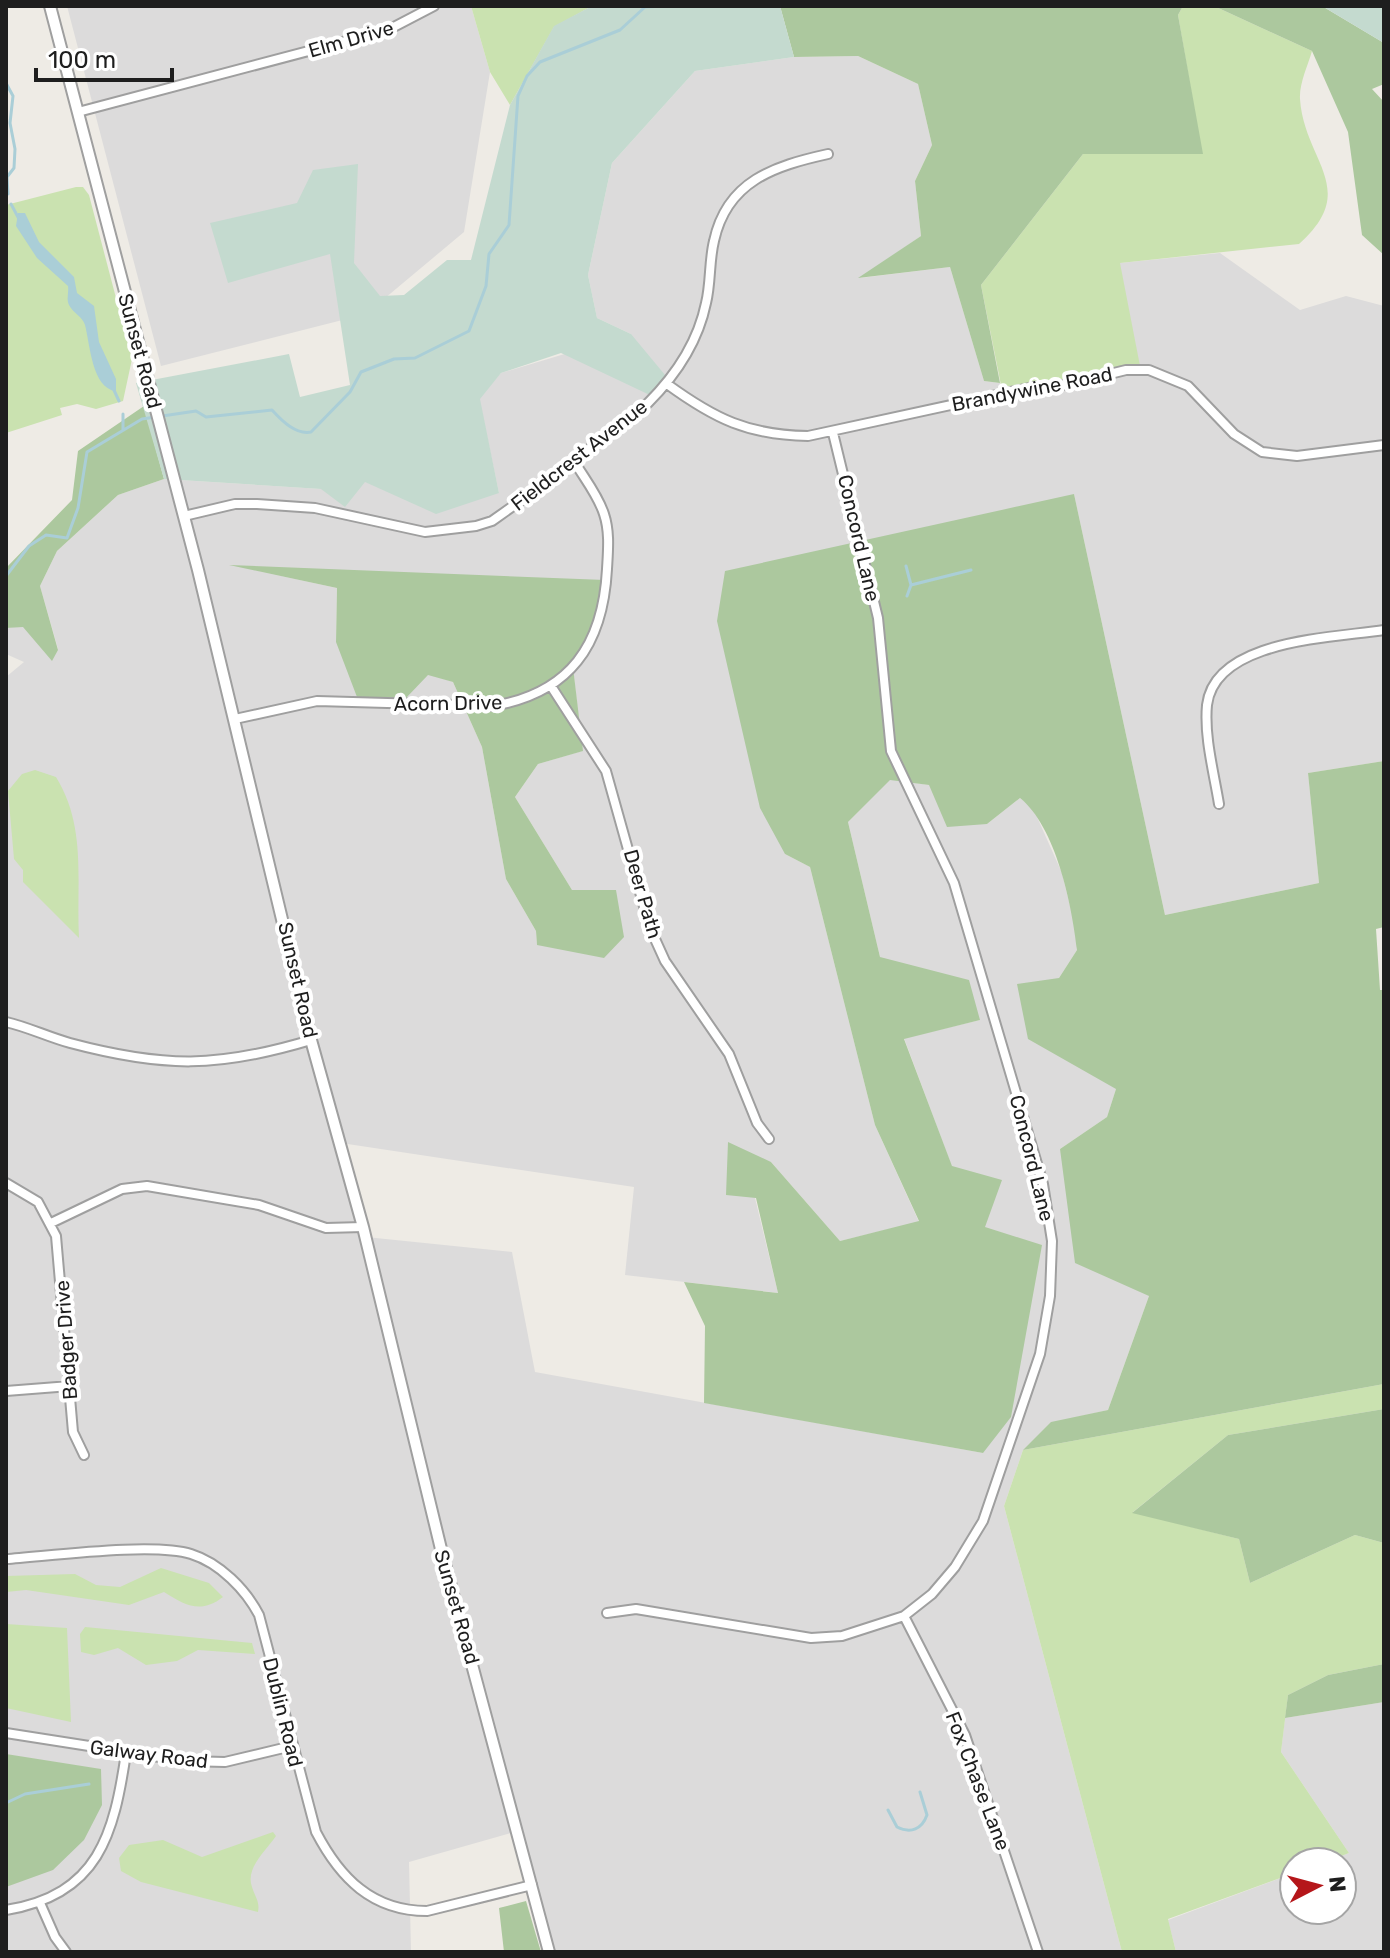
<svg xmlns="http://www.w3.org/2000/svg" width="1390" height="1958" viewBox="0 0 1390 1958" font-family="Rubik,sans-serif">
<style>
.residential{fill:#dcdbdb;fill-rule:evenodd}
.grass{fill:#cae2b0}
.forest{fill:#acc89e}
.wetland{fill:#c4dacf}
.water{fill:#aaced7}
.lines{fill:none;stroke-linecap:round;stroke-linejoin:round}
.stream{stroke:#aaced7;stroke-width:3}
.minor-casing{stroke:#9f9f9f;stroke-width:12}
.tertiary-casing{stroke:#9f9f9f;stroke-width:14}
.minor{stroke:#fff;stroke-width:8}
.tertiary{stroke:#fff;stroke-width:10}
.labels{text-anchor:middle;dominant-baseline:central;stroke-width:8;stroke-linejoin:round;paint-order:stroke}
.street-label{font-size:20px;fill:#1e1e1e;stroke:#fff}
</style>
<rect width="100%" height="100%" fill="#eeebe5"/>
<!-- residential -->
<path class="residential" d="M67,6h404l19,66 -26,160 -98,82 -205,52z
M858,56l60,28 14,61 -17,36 6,55 -61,42 90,-11 34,114 16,2 3,12 117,-132 100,-10 80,57 46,-14 38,10v455l-76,12 11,110 -154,32 -91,-421 -289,360 25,13 65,258 44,97 -79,19 -69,-79 -16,36 23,95 -153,-18 9,-88 -293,-44 25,94 146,15 23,120 448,81 2,-226 -33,-60 -48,-129 76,-18 -100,-63 -32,-135 42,-43 39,6 58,39 33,-26 13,10 29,65 13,53 2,24 -18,28 57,111 -9,28 -47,32 89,147 -41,114 -57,13 -28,27 -19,56 118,446h-576l-35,-119 -102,29 2,90h-405v-1275l18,-15 -18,-8v-26l17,-2 29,34 6,-11 -18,-63 17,-35 61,-56 46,-16 157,10 43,-8 135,12 -20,-95 22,-25 130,-39 -34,-16 -9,-43 24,-112 83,-92 99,-14zM235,566l360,76 -22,25 9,84 -44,13 -23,33 57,93 -35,55 -1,-14 -30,-52 -24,-132 -29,-65 -117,-40 1,-54z
M1384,1702v250h-208l-8,-32 126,-47v37h48v-48h-16l23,-9 -68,-101 4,-34z"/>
<!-- grass -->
<path class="grass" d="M471,6h121l-38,21 -44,78 -20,-33z
M1183,6h31l98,45c-4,14 -13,33 -12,48 4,62 61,90 -1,145l-179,19 21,108 -138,24 -22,-110 102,-131h119l-24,-139z
M76,187h7l6,8 43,164 -9,42 -27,8 -19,-5 -17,4 2,7 -56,18v-228z
M35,770l21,7c31,50 20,105 23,161l-56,-56v-12l-9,-11 -6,-68 14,-17z
M1384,1384v25l-156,26 -95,77 106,27 11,44 105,-48 29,8v121l-56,11 -40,20 -7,57 68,101 -23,9h-32v11l-126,46 8,33h-54l-118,-446 19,-56z
M161,1568l48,15 14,14c-22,17 -37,9 -59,-5l-35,13 -103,-15 -20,2v-16l69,-2 21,11 24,2z
M6,1624l61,4 4,94 -65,-14z
M85,1627l167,16 3,11 -57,-4 -21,11 -31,4 -28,-17 -24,7 -13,-3 -1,-18z
M273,1832l3,4c-10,15 -31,32 -24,51 3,10 8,14 6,25l-117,-30 -20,-11 -2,-13 10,-13 34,-5 39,17z"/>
<!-- forest -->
<path class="forest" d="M780,6h403l-5,9 25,139h-120l-102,131 19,98 -16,-2 -34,-114 -92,11 63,-42 -6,-55 17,-36 -14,-61 -60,-28 -64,1z
M1214,6h108l62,37v41l-12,5 12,13v153l-22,-20 -14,-103 -36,-81z
M144,406l20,73 -46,16 -61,56 -17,35 18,64 -6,11 -29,-34 -17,1v-60l66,-68 6,-49z
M1074,494l91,421 154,-32 -11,-110 76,-12v166l-8,2 4,61h4v394l-361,66 28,-28 57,-12 41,-114 -74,-33 -15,-114 47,-32 9,-28 -88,-50 -11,-55 42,-6 18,-28c-5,-45 -21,-123 -57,-152l-33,26 -40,3 -18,-42 -39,-5 -42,42 32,135 89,23 11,40 -76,19 48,127 50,14 -17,47 57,18 -31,172 -28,36 -279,-50 1,-77 -21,-44 94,11 -22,-95 -30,-3 2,-53 43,20 69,79 79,-20 -44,-96 -65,-258 -25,-13 -25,-46 -43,-187 8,-50z
M229,565l376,15 -10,62 -22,25 10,84 -45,13 -23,33 57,93h44l8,47 -20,21 -67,-13 -1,-14 -30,-52 -24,-132 -29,-65 -25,-7 -22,23 -49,-1 -21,-55 1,-54z
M1384,1409v134l-29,-8 -105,48 -11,-44 -107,-26 96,-78z
M1384,1664v38l-99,16 3,-23 40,-20z
M6,1754l95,15 1,36 -18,35 -31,30 -47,17z
M526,1901l15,51h-37l-5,-44z"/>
<!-- wetland -->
<path class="wetland" d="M592,6h188l14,51 -99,14 -83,92 -24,112 9,43 34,16 39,47 -16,16 -93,-44 -60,20 -21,26 19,94 -63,21 -71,-32 -20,25 -24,-18 -157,-10 -28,-96 153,-29 11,43 50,-12 -20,-131 -102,29 -18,-60 87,-20 16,-33 45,-6 -4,99 26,33 24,-1 43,-35h24l39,-155 44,-79z
M1322,6h62v37z"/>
<!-- water -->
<path class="water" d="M18,213h7l14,29 35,35 3,16 17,13 5,36 17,37v12c-24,-2 -26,-47 -31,-66 -2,-8 -12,-12 -16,-20 -3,-6 0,-12 -1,-19l-31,-28 -21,-32z"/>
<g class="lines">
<!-- stream -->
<path class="stream" d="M6,83l7,13 -3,27 5,26 -1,19 -7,9 1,17
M11,204l8,15
M113,388l6,13
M123,414v16
M906,566l5,19 -4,11
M6,576l23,-30 17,-11 21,3 11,-30 9,-56 55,-33 54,-8 10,6 66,-7c10,11 24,25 39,22l39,-40 11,-20 33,-13 21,-1 54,-27 17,-45 3,-32 20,-29 9,-129 9,-20 13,-14 80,-32 25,-23 19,-1
M911,585l60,-15
M6,1803l19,-9 64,-10
M888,1810l9,17c14,7 25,2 30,-12l-7,-23"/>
<defs>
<path id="minor" d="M78,112l310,-82 46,-24
M667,384c48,35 81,51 141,52l226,-49 31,-2 61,-15h23l39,16 46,48 28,18 35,4 87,-11
M184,516l51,-12h22l58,4 110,24 51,-6 16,-5 55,-39 101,-79c27,-27 50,-61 58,-100 5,-20 3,-42 8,-62 13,-60 60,-75 114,-87
M551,686l55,85 44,157 15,33 64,93 28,69 12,16
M235,719l82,-18 176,5c77,-13 110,-61 114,-137 1,-18 3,-37 -3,-55 -6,-19 -20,-36 -30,-53
M1219,804c-5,-31 -15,-67 -12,-99 8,-66 127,-67 177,-75
M6,1022c22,5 42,15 64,21 94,25 148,25 241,-3
M6,1183l32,19 18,34 17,196 11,23
M51,1223l71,-34 25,-3 112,19 67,23 37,-1
M6,1391l64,-5
M6,1559c44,-3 147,-17 185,-5 29,9 55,36 68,61l57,217c24,46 56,79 111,79l105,-26
M607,1613l29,-4 175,29 31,-2 62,-20 28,-22 23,-27 28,-46 57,-167 10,-58 2,-55 -9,-57 -89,-301 -63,-132 -13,-133 -45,-185
M904,1616l61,119 73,217
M6,1733l179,28 40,1 67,-16
M40,1903l15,34 11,15
M6,1910c93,-15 108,-76 120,-157"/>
<path id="tertiary" d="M50,6l148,564 113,470 52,187 78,322 108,403"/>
</defs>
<!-- minor casing -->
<use href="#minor" class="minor-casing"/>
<!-- tertiary casing -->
<use href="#tertiary" class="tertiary-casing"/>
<!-- minor -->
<use href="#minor" class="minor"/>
<!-- tertiary -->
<use href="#tertiary" class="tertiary"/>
</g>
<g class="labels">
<!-- street labels -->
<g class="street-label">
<text transform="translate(351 39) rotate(-16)">Elm Drive</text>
<text transform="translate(140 351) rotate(75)">Sunset Road</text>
<text transform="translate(1032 389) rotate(-11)">Brandywine Road</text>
<text transform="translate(579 455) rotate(-38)">Fieldcrest Avenue</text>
<text transform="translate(859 538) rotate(77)">Concord Lane</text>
<text transform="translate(448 703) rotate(-1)">Acorn Drive</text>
<text transform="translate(643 894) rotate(74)">Deer Path</text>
<text transform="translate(298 980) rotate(77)">Sunset Road</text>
<text transform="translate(1032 1158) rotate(76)">Concord Lane</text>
<text transform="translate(66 1340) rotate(-94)">Badger Drive</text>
<text transform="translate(457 1607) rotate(74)">Sunset Road</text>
<text transform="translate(283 1712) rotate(76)">Dublin Road</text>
<text transform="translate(149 1754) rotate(7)">Galway Road</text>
<text transform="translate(978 1781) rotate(69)">Fox Chase Lane</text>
</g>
</g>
<!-- border -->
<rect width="1390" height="1958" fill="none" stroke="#1e1e1e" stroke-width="16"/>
<!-- north arrow -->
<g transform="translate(1318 1886) rotate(84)"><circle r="38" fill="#ffffff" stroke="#a5a5a5" stroke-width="2"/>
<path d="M0-6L14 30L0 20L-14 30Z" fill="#b5161a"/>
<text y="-12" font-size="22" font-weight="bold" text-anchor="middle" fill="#1e1e1e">N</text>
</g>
<!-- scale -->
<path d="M36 68v12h136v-12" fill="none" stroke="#1e1e1e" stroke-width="4"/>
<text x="48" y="68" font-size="24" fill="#1e1e1e" stroke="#ffffff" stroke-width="6" paint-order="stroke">100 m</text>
</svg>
